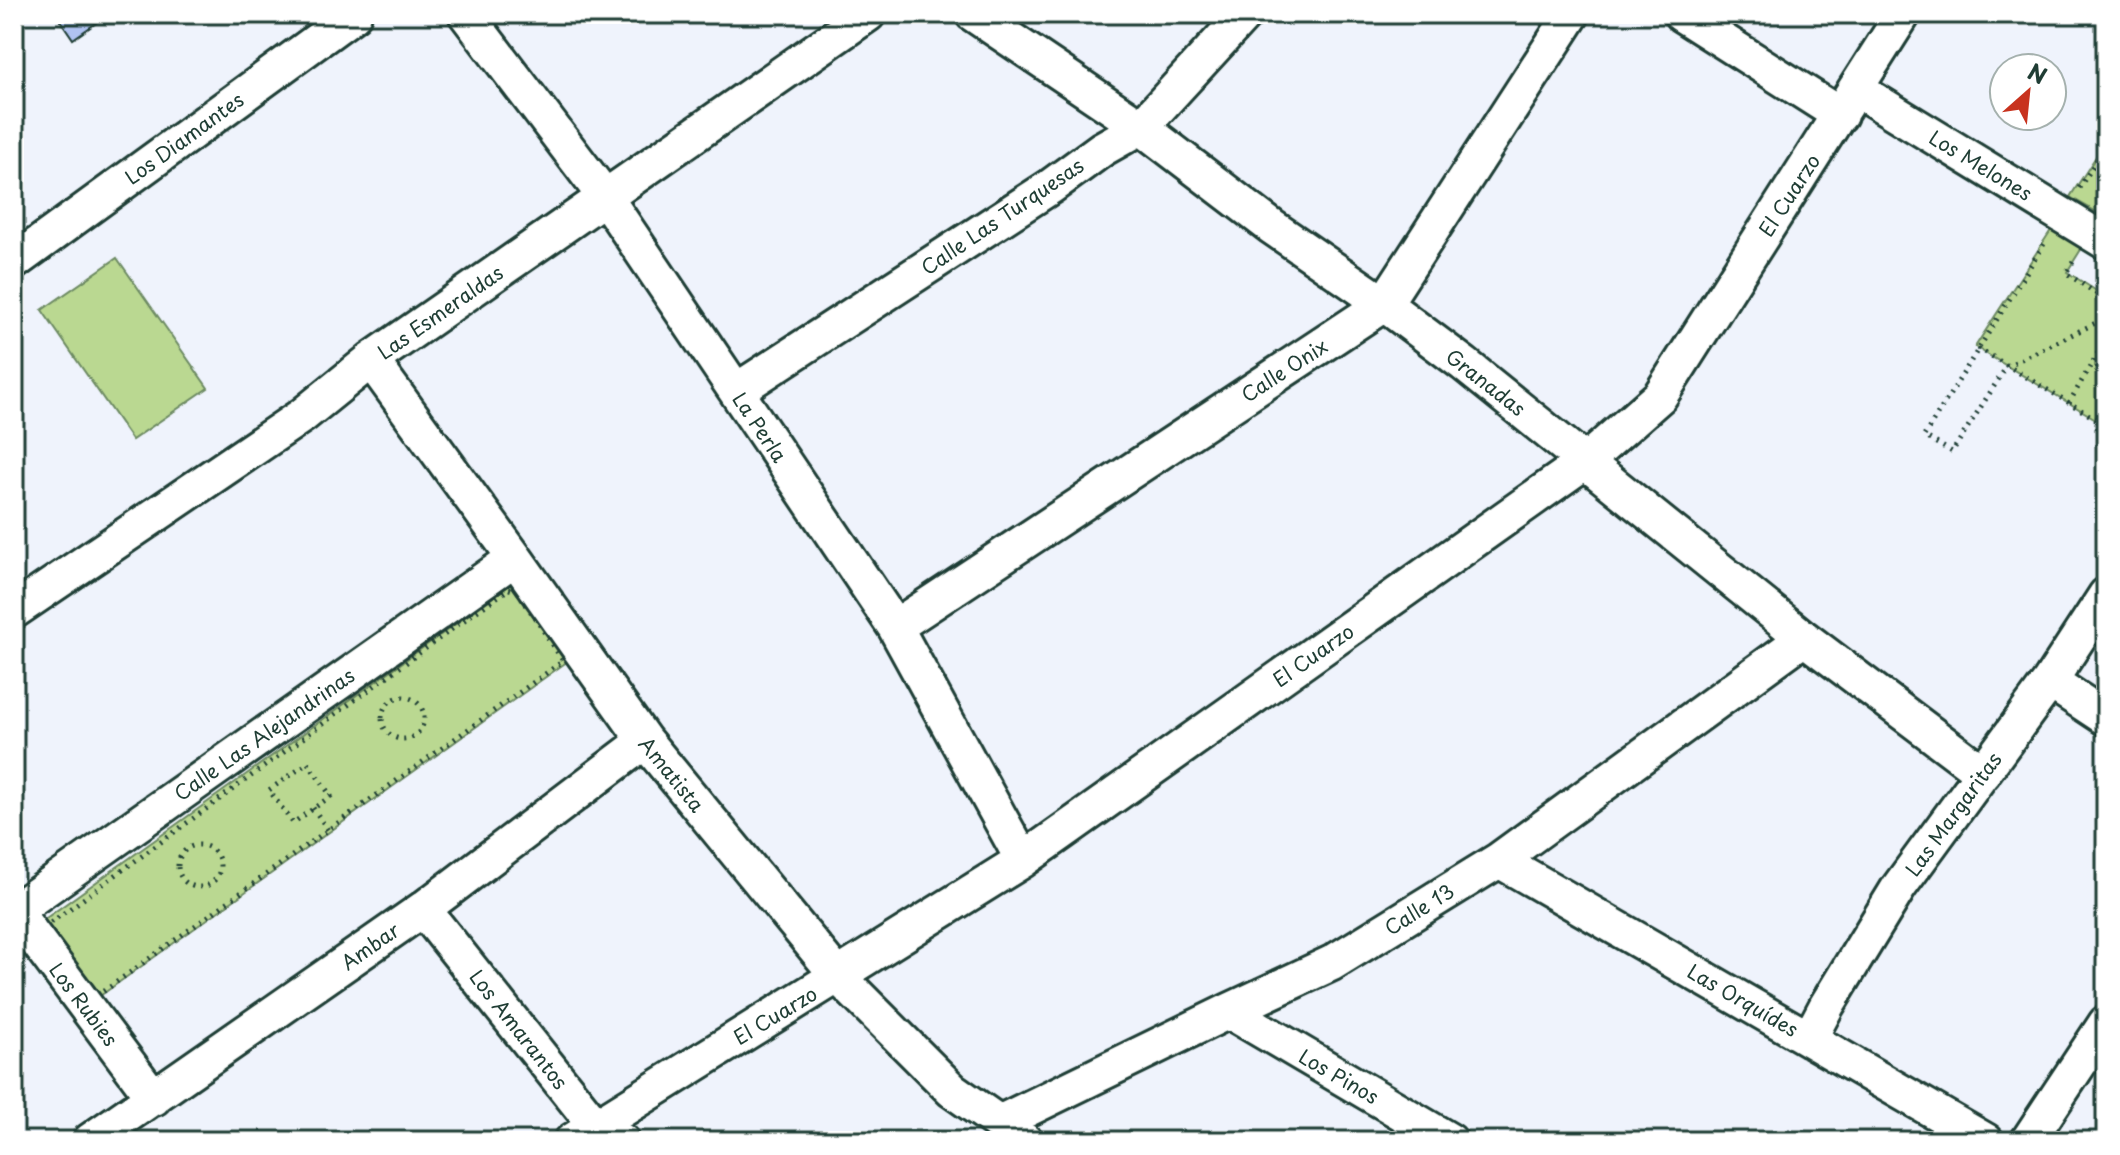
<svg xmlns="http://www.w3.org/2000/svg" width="2120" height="1155" viewBox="0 0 2120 1155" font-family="'Playpen Sans',sans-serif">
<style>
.green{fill:#bad891;stroke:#6c8a62;stroke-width:2}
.building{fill:#b0c3f2;stroke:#1f3d34;stroke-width:2}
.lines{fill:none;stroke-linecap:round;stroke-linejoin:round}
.minor-casing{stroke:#1f3d34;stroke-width:40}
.path{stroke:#1f3d34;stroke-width:5;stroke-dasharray:2 6;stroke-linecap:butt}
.minor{stroke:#fff;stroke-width:34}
.labels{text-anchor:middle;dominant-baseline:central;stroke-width:7;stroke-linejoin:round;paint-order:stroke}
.street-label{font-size:20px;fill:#1f3d34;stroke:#fff}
</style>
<rect width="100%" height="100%" fill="#eff3fc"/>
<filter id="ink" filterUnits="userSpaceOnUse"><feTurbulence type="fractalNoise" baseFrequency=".0125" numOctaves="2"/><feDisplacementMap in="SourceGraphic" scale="16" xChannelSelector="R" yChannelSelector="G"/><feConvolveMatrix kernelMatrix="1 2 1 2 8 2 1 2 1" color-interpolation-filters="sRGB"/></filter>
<g filter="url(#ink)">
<!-- green -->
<path class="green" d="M2106,141v73l-2,2 -34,-19z
M2055,224l30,19 -18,29 39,25v128l-131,-78z
M117,258l91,130 -76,52 -90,-130z
M510,585l14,7 44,69 -475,340 -58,-75z"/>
<!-- building -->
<path class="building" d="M56,14h53l-36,25z"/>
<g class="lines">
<defs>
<path id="minor" d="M466,14l139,183 290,430 128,233
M973,14l168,113 131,100 112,77 80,60 340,274 179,135
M1681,14l159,101
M1856,89l250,153
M14,262l340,-248
M371,360l144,198 130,183 193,235 114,114 73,51
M736,391l314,-204 52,-38 39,-22 104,-113
M14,611l289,-196 68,-55 497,-346
M895,627l489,-323 188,-290
M2050,681l56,37
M1499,860l487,281
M423,909l172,216 27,16
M14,910l140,188
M14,911l501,-353
M1229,1011l221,130
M1809,1039l18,-34 72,-118 151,-206 56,-86
M999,1123l230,-112 103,-48 167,-103 305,-222
M90,1141l333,-232 222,-168
M572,1141l451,-281 563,-399 74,-65 243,-382
M2028,1141l78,-118"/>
</defs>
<!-- minor casing -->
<use href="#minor" class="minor-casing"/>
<!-- path -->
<path class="path" d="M2079,188l27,-42
M2044,244l-120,192 28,16 55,-86 99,-48
M2073,262l-7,11 40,27
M1978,348l128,77
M2069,403l37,-64
M509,589l9,3 45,69 -470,338 -51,-70 432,-316z
M382 718a21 21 0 1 1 42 0a21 21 0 1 1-42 0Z
M308,763l23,33 -38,27 -24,-33z
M313,808l15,22
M178 866a21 21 0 1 1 42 0a21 21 0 1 1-42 0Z"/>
<!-- minor -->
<use href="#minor" class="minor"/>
</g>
</g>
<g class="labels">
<!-- street labels -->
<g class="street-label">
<text transform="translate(184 138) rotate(-36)">Los Diamantes</text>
<text transform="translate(1981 165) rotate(31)">Los Melones</text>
<text transform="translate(1789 195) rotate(-57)">El Cuarzo</text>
<text transform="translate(1002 216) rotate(-34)">Calle Las Turquesas</text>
<text transform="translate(440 312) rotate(-35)">Las Esmeraldas</text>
<text transform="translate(1284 370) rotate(-33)">Calle Onix</text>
<text transform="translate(1486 382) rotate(38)">Granadas</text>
<text transform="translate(760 427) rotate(56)">La Perla</text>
<text transform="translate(1313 655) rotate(-35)">El Cuarzo</text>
<text transform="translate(264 734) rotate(-35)">Calle Las Alejandrinas</text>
<text transform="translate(672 774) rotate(51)">Amatista</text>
<text transform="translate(1953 814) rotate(-54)">Las Margaritas</text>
<text transform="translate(1419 909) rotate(-32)">Calle 13</text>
<text transform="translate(370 946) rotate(-35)">Ambar</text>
<text transform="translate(1743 1000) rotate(30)">Las Orquídes</text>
<text transform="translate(84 1004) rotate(53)">Los Rubies</text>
<text transform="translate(775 1015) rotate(-31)">El Cuarzo</text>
<text transform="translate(519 1029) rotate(52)">Los Amarantos</text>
<text transform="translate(1339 1076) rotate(30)">Los Pinos</text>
</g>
</g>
<!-- margin -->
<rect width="2120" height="1155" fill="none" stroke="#fff" stroke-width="48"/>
<rect x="24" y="24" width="2072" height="1107" fill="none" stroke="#1f3d34" stroke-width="3" filter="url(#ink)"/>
<!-- north arrow -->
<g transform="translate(2028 92) rotate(27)"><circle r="38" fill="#ffffff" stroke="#a5b1ae" stroke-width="2"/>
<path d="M0-6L14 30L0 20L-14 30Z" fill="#c8321e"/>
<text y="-12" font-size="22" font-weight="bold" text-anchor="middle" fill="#1f3d34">N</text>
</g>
</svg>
